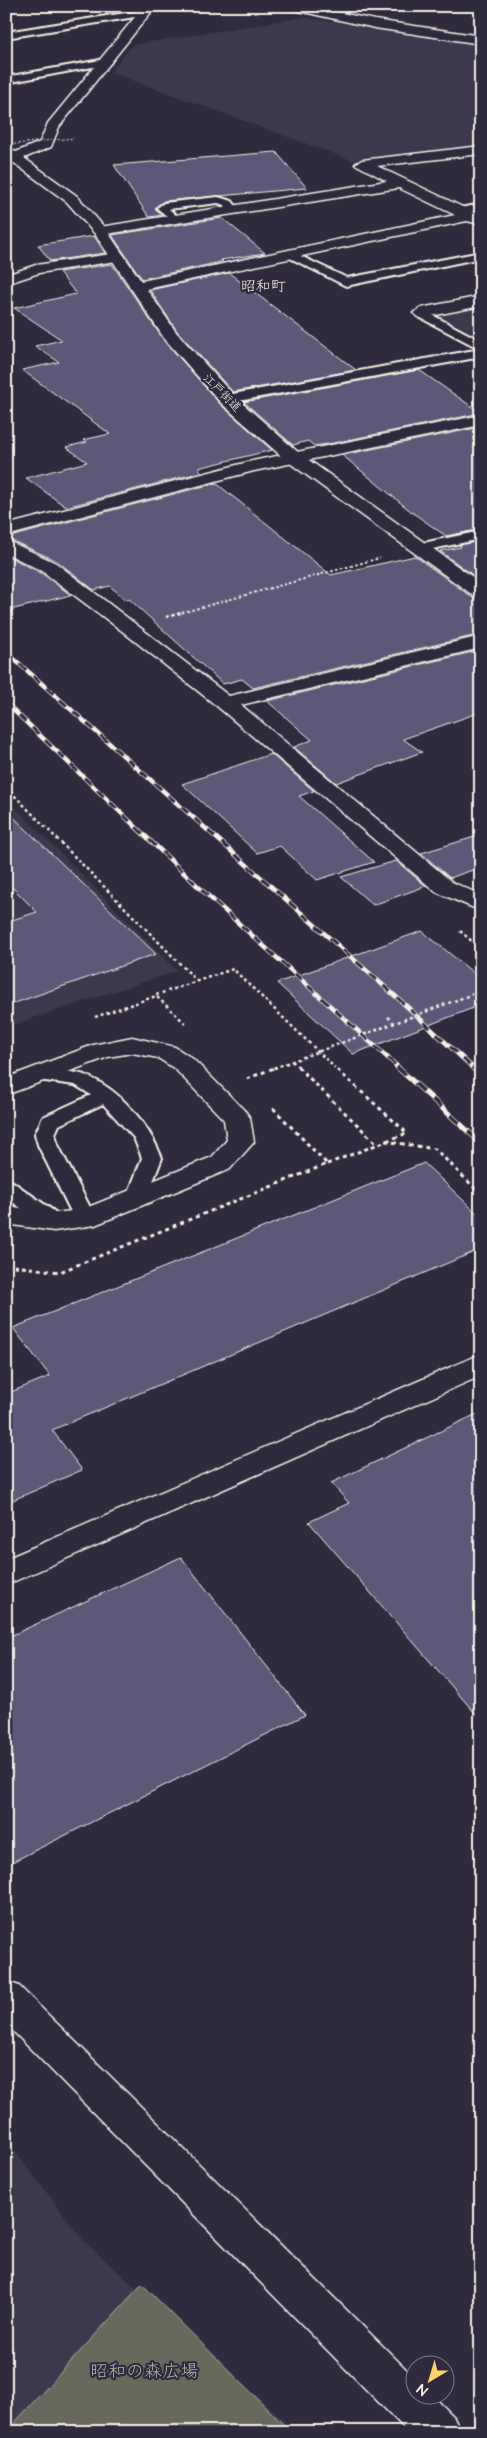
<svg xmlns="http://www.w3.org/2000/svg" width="487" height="2438" viewBox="0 0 487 2438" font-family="'Architects Daughter','Klee One',sans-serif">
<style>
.built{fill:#3c384e}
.green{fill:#67695b;stroke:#aeada2}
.building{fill:#5b5977;stroke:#f4f1e8}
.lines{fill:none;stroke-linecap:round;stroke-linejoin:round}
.service-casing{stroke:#f4f1e8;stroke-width:4}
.minor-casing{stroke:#f4f1e8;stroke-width:3}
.tertiary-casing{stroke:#f4f1e8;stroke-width:3}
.path-far2{stroke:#f4f1e8;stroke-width:2;stroke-dasharray:2.5 2.5;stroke-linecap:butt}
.path-far1{stroke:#f4f1e8;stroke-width:2.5;stroke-dasharray:3 3;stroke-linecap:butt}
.path{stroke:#f4f1e8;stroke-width:3;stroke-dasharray:4 4;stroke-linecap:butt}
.service{fill:#2f2a3d;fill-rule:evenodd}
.minor{fill:#2f2a3d;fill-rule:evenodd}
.tertiary{fill:#2f2a3d;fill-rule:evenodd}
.rail-far1-casing{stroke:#f4f1e8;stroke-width:4.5}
.rail-casing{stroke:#f4f1e8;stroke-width:5.5}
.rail-far1{stroke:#2f2a3d;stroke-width:3;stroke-dasharray:9;stroke-linecap:butt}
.rail{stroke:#2f2a3d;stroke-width:4;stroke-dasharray:12;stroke-linecap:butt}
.path-bridge-far2{stroke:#f4f1e8;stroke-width:1;stroke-dasharray:2 2;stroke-linecap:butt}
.path-bridge-far1{stroke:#f4f1e8;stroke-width:2.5;stroke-dasharray:3 3;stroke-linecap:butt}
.path-bridge{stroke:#f4f1e8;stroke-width:3;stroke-dasharray:4 4;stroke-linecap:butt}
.labels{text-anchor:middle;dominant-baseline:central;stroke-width:4.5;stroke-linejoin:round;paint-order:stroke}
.far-street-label{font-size:12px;fill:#f4f1e8;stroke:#2f2a3d}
.far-quarter-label{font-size:15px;fill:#f4f1e8;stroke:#2f2a3d}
.near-park-label{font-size:18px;fill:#b5b4a9;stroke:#2f2a3d}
</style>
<rect width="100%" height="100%" fill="#2f2a3d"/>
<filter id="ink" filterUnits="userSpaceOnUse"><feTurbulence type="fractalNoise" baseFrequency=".02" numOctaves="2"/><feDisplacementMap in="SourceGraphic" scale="10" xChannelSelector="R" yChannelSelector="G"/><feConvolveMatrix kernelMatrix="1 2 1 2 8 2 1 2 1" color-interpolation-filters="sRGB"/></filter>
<g filter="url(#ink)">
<!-- built -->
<path class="built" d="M303,17l178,28v106l-119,13 -252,-92 22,-27z
M481,301v30l-20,4 -40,-22z
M6,798l171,173 -171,56z
M6,2140l79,102 212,190h-291z"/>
<!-- green -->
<path class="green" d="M142,2284l149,148h-285z"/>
<!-- building -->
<path class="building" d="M276,152l31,36 -143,13 -9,7 8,7 -14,2 -35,-52z
M222,218l43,35 -44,7 2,1 -7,2 -74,16 -30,-44z
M94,236l11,17 -55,8 -12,-16z
M112,264l51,75 57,65 52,46 -74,18 4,4 -136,35 -40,-29 61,-16 -21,-15 21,-5 -4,-2 27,-6 -88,-64 37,-8 -24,-16 27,-6 -48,-32 62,-14 -17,-22z
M229,273l127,97 -123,22 -56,-61 -27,-41z
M419,370l62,43 -153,31 -14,2 -6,-5 -15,4 -49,-43z
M481,427v102l-35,7 -33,-23 -71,-58z
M216,483l115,92 84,-19 58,42 8,2v34l-228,54 -11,-9 -19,5 -94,-85 -3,1 -16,-14 -16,4 -37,-29 -51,-23z
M481,541v40l-41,-30 21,-4 -2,-2z
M6,555l35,18 30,22 -65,16z
M481,650v62l-78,27 19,13 -86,31 -42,-36 18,-7 -45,-39z
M271,754l43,37 -15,5 75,66 -57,18 -37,-34 -23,7 -75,-69z
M6,810l150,144 -150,52v-84l31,-10 -31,-31z
M478,836l3,10v21l-31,11 -29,-25z
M396,861l30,25 -53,19 -32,-28z
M422,931l59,48v26l-128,49 -76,-71z
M424,1163l57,54v32l-429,181 30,40 -76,33v-109l44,-18 -37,-48z
M481,1412v308l-172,-198 40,-19 -18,-20z
M181,1557l124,158 -299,150v-227z"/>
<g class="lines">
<defs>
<path id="service" d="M144,10l3,1v4l-141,23v-6z
M106,59l5,3 -2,2 -103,19v-6z
M218,197l14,4 7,9 -1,2h-8l-6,-7 -6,-2 -49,6 11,10 -6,3 -17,-14 7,-5z
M481,204v6l-22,4 -5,-3 1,-2z
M290,251l57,27 134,-26v6l-135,28 -60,-30v-4z
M421,309l60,32v16l-254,46 -6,-4 6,-4 253,-46 -63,-33 -2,-3z
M481,531v8l-63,13 -7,-4 7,-4z
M37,1069c16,2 36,1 50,7 34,14 62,49 75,82l-17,44 -7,2 -7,-2 -4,-5 15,-39 -8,-20 -31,-34 -44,21 -4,9 3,11 38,74 -3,5 -8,2 -8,-2 -39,-79 -3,-11 8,-17 48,-22 -16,-10 -45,-6 -3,-4 3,-4z
M6,1180l7,2 49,35 3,5 -3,5 -8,2 -8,-2 -40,-30z"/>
<path id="minor" d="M284,6h24l67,14 106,16v8l-106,-16 -85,-19z
M481,146v8l-104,12 98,47 5,3 1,5 -6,2 -8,-2 -330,70 -5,-2 -3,-3 3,-3 323,-68 -56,-27 -299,47 -7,-4 7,-4 287,-46 -32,-17 7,-4z
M118,253l5,1 2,3 -2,3 -84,13 -33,11v-9l30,-10z
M481,296v10l-60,12 -8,-5 8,-5z
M481,415v10l-227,46 -248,65v-11l246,-64z
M6,540l50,23 173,133 252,-60v12l-240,57 211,177 29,13v16l-45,-19 -218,-185 -96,-76 -80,-60 -36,-18z
M132,1037l43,10 18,12 53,53 4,6 4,24 -24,27 -135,56 -41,6 -48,-7v-18l48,7 27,-3 131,-53 15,-17 -3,-20 -49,-51 -17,-11 -26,-5 -24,4 -102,38v-17l87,-33z
M481,1354v22l-475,209v-26z"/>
<path id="tertiary" d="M144,6h12l-97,121 -8,20 -27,11 53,38 28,32 71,104 57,63 66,58 182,130v15l-7,-2 -187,-135 -66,-58 -57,-65 -69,-104 -28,-32 -61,-45v-10l10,5 24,-10 8,-19z
M6,1981l13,5 395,391v19h19l21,21 7,15h-53l-402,-408z"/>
</defs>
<!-- service casing -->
<use href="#service" class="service-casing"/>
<!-- minor casing -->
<use href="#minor" class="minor-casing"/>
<!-- tertiary casing -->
<use href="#tertiary" class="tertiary-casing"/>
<!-- path-far2 -->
<path class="path-far2" d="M177,614l203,-56"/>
<!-- path-far1 -->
<path class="path-far1" d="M166,617l15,-4
M6,787l191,194
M460,931l21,18
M156,995l77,-26 102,99
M95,1017l61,-21 30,28
M388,1017l6,6
M292,1061l8,7"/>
<!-- path -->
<path class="path" d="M298,1067l79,77
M247,1079l27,-11
M385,1141l50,8 46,45
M327,1164l80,-31 -73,-66
M6,1265l54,7 267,-108 -54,-56"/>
<!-- service -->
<use href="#service" class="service"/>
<!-- minor -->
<use href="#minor" class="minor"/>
<!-- tertiary -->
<use href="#tertiary" class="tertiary"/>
<defs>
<path id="rail-far1" d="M6,652l396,350 71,66
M6,703l198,189 195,176"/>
<path id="rail" d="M397,1067l84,76
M472,1067l9,9"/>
</defs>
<!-- rail-far1 casing -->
<use href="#rail-far1" class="rail-far1-casing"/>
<!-- rail casing -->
<use href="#rail" class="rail-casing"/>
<!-- rail-far1 -->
<use href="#rail-far1" class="rail-far1"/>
<!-- rail -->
<use href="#rail" class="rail"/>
<!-- path-bridge-far2 -->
<path class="path-bridge-far2" d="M6,145l68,-7"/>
<!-- path-bridge-far1 -->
<path class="path-bridge-far1" d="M274,1068l207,-77"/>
<!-- path-bridge -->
<path class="path-bridge" d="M274,1068l2,-1"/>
</g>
</g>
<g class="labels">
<!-- far-street labels -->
<g class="far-street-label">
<text transform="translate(222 393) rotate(45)">江戸街道</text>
</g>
<!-- far-quarter labels -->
<g class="far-quarter-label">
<text x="263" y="286">昭和町</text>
</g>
<!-- near-park labels -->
<g class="near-park-label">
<text x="144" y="2371">昭和の森広場</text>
</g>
</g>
<!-- margin -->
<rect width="487" height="2438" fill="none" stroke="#2f2a3d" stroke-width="25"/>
<rect x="12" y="12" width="462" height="2413" fill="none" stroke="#f4f1e8" stroke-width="2" filter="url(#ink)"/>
<!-- north arrow -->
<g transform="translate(430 2380) rotate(218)"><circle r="24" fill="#2f2a3d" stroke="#7e7a81"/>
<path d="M0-4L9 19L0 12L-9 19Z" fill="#ffd166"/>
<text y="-8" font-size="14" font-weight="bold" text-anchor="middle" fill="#f4f1e8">N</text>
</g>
</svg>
